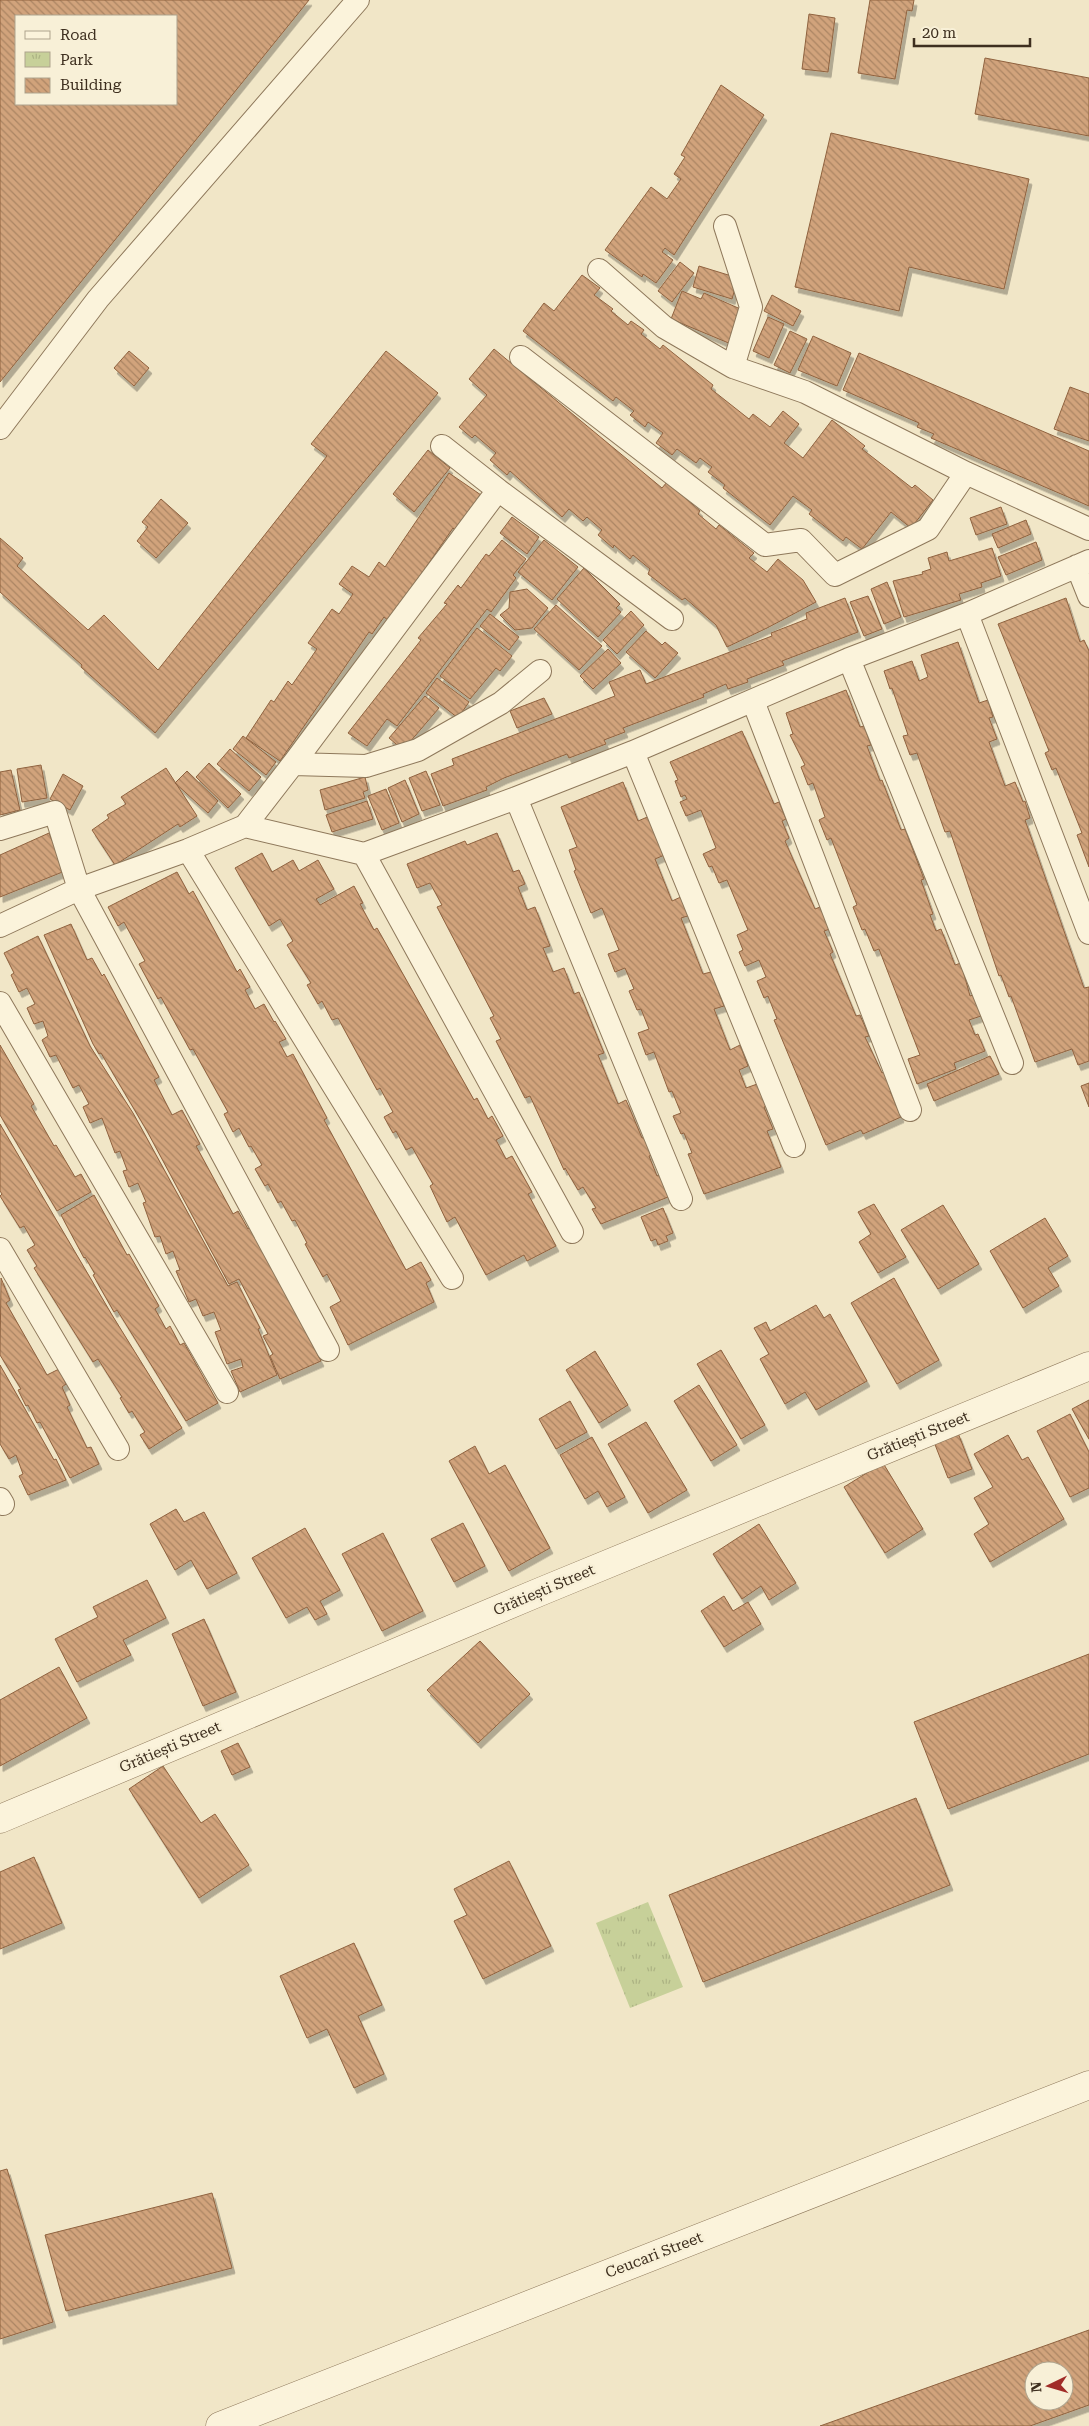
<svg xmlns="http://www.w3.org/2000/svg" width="1089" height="2426" viewBox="0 0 1089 2426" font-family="'Roboto Serif',serif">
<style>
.park{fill:url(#park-tufts)}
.building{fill:url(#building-back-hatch);stroke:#8f623f;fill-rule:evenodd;filter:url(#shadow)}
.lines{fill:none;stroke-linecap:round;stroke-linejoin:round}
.service-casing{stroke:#8e785b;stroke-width:24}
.minor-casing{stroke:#8e785b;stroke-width:29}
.tertiary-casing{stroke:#8e785b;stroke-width:29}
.service{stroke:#fbf3db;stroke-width:22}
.minor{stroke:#fbf3db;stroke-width:28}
.tertiary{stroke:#fbf3db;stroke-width:28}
.labels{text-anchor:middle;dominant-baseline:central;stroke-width:5;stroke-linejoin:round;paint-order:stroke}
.street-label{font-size:15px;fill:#3e2f1f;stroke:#f8f0d7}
</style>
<defs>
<pattern id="park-tufts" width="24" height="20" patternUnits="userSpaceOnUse" patternTransform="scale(1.25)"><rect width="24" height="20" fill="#c7d099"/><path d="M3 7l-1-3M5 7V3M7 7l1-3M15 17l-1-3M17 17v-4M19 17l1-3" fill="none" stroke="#acb383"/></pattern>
<pattern id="building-back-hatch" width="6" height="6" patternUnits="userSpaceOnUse" patternTransform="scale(1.25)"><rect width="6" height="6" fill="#d1a37b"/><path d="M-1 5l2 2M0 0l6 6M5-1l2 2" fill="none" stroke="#ab8564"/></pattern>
<filter id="shadow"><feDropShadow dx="3" dy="5.5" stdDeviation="0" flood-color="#0004"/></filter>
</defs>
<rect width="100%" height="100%" fill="#f1e6c7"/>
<!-- park -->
<path class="park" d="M648,1902l35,85 -53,21 -34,-85z"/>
<!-- building -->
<path class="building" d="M0,0h309l-309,382zM16,16h160v88h-160z
M870,0h44l-2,11 -5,-1 -12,69 -37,-6z
M809,14l26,4 -7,54 -26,-3z
M985,58l104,20v58l-114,-22z
M721,85l43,30 -90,140 -9,-7 -3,4 11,8 -17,23 -13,-9 -1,3 -37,-27 46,-63 16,12 14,-20 -7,-5 11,-17 -4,-2z
M831,133l198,46 -25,110 -95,-22 -10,44 -104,-24z
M680,262l14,11 -22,29 -14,-11z
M699,266l39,12 -6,21 -39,-12z
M582,275l18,13 -6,7 19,14 -2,2 17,14 3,-4 13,9 -3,4 19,15 3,-4 50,40 -2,4 38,30 4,-5 17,13 13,-16 16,13 -15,19 19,15 29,-38 33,26 -3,3 50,39 3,-3 18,15 -22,28 -20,-16 -29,37 -16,-12 -3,4 -34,-27 3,-4 -19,-14 -23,29 -47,-37 2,-3 -17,-13 4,-5 -12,-9 -4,5 -19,-14 -5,6 -16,-12 7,-10 -15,-11 -3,5 -15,-12 4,-4 -18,-14 -3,4 -90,-70 21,-28 10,8z
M682,291l19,8 3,-6 41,18 -14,33 -60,-25z
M772,295l29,16 -8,15 -29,-15z
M768,317l16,7 -15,34 -16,-7z
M790,331l17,8 -17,34 -16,-8z
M813,336l38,17 -14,33 -39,-16z
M494,349l168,139 5,-6 33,29 -2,3 18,15 3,-4 35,28 -5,5 18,14 11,-13 25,21 13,22 -49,26 -40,19 -11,-22 -31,-27 -3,2 -34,-26 2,-5 -17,-14 -3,4 -16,-14 -1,3 -15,-13 4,-5 -15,-13 -4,4 -14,-12 -7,8 -52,-46 -3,4 -17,-15 6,-7 -21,-18 -3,3 -13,-11 28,-32 -18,-16z
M129,351l20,17 -15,18 -20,-18z
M386,351l52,42 -283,340 -74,-66 1,-2 -82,-73v-54l23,20 -6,8 71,64 16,-15 54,55 169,-214 -16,-12z
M859,353l230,98v55l-158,-68 3,-4 -17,-7 2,-4 -76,-33z
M1070,387l19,7v47l-35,-12z
M428,450l22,18 -36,44 -21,-18z
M449,473l32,22 -25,36 -3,-3 -64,93 -5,-4 -12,17 -3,-2 -89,129 -34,-23 25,-38 3,2 14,-21 4,4 25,-36 -9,-6 24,-34 7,5 14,-20 -14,-10 13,-18 17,11 10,-15 6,5z
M161,499l27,24 -32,35 -19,-17 11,-14 -6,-5z
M1001,507l6,17 -31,11 -6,-17z
M512,517l27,20 -12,17 -27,-21z
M1026,520l5,14 -33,14 -6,-14z
M502,540l24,19 -13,16 3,3 -25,34 -4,-3 -90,117 -10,-7 -20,27 -19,-13 73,-93 -3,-2 29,-34 -3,-1 14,-18 3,3 25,-34 3,2z
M544,540l34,27 -26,33 -34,-28z
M1036,542l6,18 -36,15 -8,-18z
M992,548l9,28 -20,7 1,4 -23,7 2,6 -57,17 -11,-36 30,-7 -1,-2 9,-3 -3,-11 19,-6 2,9z
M584,568l36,36 -4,4 5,4 -23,25 -41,-38z
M887,582l14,35 -17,7 -13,-35z
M527,589l21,19 -16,20 -17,2 -15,-15 9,-7 1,-16z
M868,596l14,33 -18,7 -14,-34z
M845,598l13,34 -76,29 2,4 -37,14 1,3 -20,7 -2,-5 -23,10 1,3 -81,31 2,4 -21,8 2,4 -37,14 -2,-4 -63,24 -18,9 1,3 -44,16 -12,-32 23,-9 -2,-6 163,-63 -6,-14 31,-12 6,14 126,-48 -1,-3 36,-14 -1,-6z
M1066,598l14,44 4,-2 5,11v216l-12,-32 5,-2 -26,-65 -4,2 -7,-17 4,-2 -51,-127z
M556,605l46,41 -23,24 -45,-41z
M631,611l13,14 -27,29 -14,-14z
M490,614l29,23 -10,13 -29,-24z
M477,628l35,28 -12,15 -4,-3 -26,31 -30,-23z
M646,631l16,14 3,-3 13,11 -23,25 -29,-26z
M958,642l21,61 9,-3 5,17 -4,1 8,21 -8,3 16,44 10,-4 8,20 2,-1 5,17 -5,2 59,168 5,-1v74l-11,4 -6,-16 -37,13 -24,-66 -2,1 -8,-22 -2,1 -49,-145 -5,1 -28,-79 -7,2 -7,-19 5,-1 -16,-47 -2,1 -6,-18 28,-10 7,20 9,-4 -7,-22z
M608,649l13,14 -28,26 -13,-13z
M437,678l32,24 -11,16 -32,-25z
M846,690l14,37 4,-1 7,19 -4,1 13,35 2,-1 19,50 4,-1 19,50 -3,1 12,34 -3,1 6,16 5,-2 14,36 6,-2 9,33 6,-2 8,21 -15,5 6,15 3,-1 7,17 -31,12 2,6 -39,15 -9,-25 12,-4 -41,-106 -5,2 -9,-22 -3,1 -9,-23 4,-2 -26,-67 -4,2 -8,-20 6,-3 -12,-34 -5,2 -7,-18 4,-2 -15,-30 3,-1 -7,-21z
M425,696l14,12 -36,42 -14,-12z
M544,698l8,16 -35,14 -7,-17z
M742,731l32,73 5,-2 7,17 -4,2 7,17 -4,3 30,68 5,-2 10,22 -6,2 9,21 -3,2 26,62 4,-1 9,21 -4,1 17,36 5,-3 8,19 -5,2 11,26 -38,17 -2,-4 -35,15 -52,-125 3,-1 -9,-23 -4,2 -7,-17 9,-4 -7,-17 -14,6 -6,-14 4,-2 -6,-15 11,-5 -21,-50 -8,3 -7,-17 -3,1 -6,-13 13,-6 -15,-38 -15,6 -6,-14 7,-3 -2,-4 -4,2 -6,-16 3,-1 -8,-18z
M243,736l33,26 -10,13 -33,-26z
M230,749l31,28 -12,14 -32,-27z
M209,763l32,31 -13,14 -32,-31z
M41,765l6,33 -25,4 -5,-33z
M166,768l31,48 -17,11 -2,-3 -63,41 -23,-35 17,-12 -2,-3 19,-11 -5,-7z
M11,770l9,40 -20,5v-43z
M187,771l31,30 -10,12 -33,-30z
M426,771l14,34 -18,6 -13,-33z
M63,774l20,12 -13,24 -20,-11z
M365,777l3,13 -5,2 2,6 -40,12 -5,-20z
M405,780l14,34 -17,8 -14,-34z
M623,782l15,39 14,-6 15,39 -12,5 17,42 11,-5 8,19 -10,3 22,56 8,-2 13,34 -10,3 16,41 10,-5 8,21 -9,4 7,18 14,-5 8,23 -4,1 9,22 -6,2 14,36 -77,27 -16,-40 4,-1 -8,-20 -3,1 -8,-18 8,-3 -9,-22 -3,1 -15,-40 -8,3 -8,-22 11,-4 -8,-20 -4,1 -8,-19 5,-2 -9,-21 -10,4 -7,-18 11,-4 -17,-42 -11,5 -17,-42 2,-1 -7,-20 8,-3 -16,-40z
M386,789l13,34 -17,7 -14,-34z
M367,801l6,18 -41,13 -6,-17z
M49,833l16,38 -65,26v-42z
M497,833l16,39 6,-2 6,14 -7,3 9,23 8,-3 15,39 -7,2 10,24 11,-4 10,26 5,-2 25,61 -6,2 20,49 8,-4 16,38 5,-2 8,18 -6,2 8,20 6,-3 10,22 -72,29 -9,-15 4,-1 -13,-21 -5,3 -13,-22 -1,2 -34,-74 -5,2 -29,-57 5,-2 -11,-21 4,-2 -57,-109 5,-2 -12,-22 -13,5 -10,-24 58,-23 2,4z
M262,853l10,19 21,-12 6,11 19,-11 16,29 -18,10 4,6 34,-19 9,17 -3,1 14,26 3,-2 97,172 3,-2 11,21 4,-3 11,20 -7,4 10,19 6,-3 20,36 -4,2 28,52 -29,15 -3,-6 -38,20 -31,-58 -8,5 -17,-36 3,-2 -21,-37 -6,3 -10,-19 -3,2 -9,-16 9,-5 -13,-24 -3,2 -39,-72 -6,2 -10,-19 -4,3 -11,-19 4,-2 -24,-38 6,-4 -13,-22 -11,7 -34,-58z
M177,872l12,22 4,-3 44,81 3,-3 10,18 -5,3 10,19 9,-5 10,18 1,-1 11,18 -7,3 8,15 6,-3 34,64 -3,2 82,150 15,-8 10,18 -5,3 8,19 -86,43 -18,-38 11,-6 -14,-27 -4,3 -18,-33 2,-1 -12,-23 -3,1 -11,-20 -3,2 -10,-19 -3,2 -10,-17 7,-4 -11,-19 -2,1 -10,-19 -6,4 -9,-18 4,-2 -35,-63 -3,1 -29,-53 -3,2 -19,-35 6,-3 -21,-39 -6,4 -10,-19z
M71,924l16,36 5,-2 10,18 2,-2 55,103 -5,3 18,35 10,-5 18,34 -4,2 37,68 5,-3 10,18 3,-2 70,134 -41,18 -10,-23 3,-2 -10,-18 5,-2 -29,-55 -10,5 -82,-153 -46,-78 -2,1 -6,-10 -49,-109z
M38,936l52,110 43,67 95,173 9,-4 23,46 -2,1 19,46 -37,17 -9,-21 12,-4 -2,-8 -14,5 -12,-32 6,-2 -7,-18 -11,4 -7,-17 -7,3 -13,-31 4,-1 -7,-19 -7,3 -6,-18 -5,1 -12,-34 3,-1 -8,-19 -9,4 -6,-16 4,-1 -7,-19 -5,2 -13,-35 -12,5 -7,-16 6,-3 -10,-19 -6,3 -17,-33 -6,2 -8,-17 6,-4 -5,-15 -9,3 -7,-16 8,-4 -8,-16 -8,4 -8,-17 3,-2 -10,-20z
M0,1045l34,59 -3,2 23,40 2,-1 19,32 6,-3 10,18 -34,19 -57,-96z
M990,1056l9,18 -65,27 -7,-17z
M1089,1083v24l-8,-21z
M0,1124l112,191 70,113 -33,21 -9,-14 5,-3 -13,-21 -3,2 -9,-15 2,-1 -24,-38 -5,3 -59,-94 3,-2 -10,-16 8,-5 -11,-19 -4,2 -20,-32 2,-2 -2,-3z
M94,1195l33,60 2,-1 30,52 -4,3 11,20 4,-3 10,19 4,-2 34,60 -32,18 -69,-111 -3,2 -21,-37 2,-1 -10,-17 -1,1 -23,-43z
M874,1204l32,53 -28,16 -19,-31 12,-8 -13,-22z
M943,1205l36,59 -41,25 -37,-59z
M663,1208l10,25 -7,3 2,5 -10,4 -2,-6 -5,2 -10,-24z
M1045,1218l23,38 -20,12 11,18 -36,22 -33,-57z
M1,1278l9,22 -4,3 41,72 12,-6 7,15 -4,3 8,18 -3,2 20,41 4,-1 8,17 -29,14 -30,-56 -3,1 -9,-18 -2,1 -8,-16 3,-1 -21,-34z
M894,1278l45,82 -42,24 -46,-81z
M816,1305l8,13 6,-4 37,67 -51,29 -11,-18 -20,12 -25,-45 9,-5 -15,-26 12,-6 4,9z
M721,1350l44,75 -24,14 -44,-75z
M595,1351l33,54 -29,18 -33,-53z
M0,1365l54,95 2,-1 10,21 -38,15 -9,-19 4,-2 -7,-19 -7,4 -9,-15z
M699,1385l38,60 -26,16 -37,-60z
M1089,1400v39l-17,-30z
M570,1401l17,31 -31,17 -17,-30z
M1070,1414l19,38v36l-19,9 -33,-66z
M646,1422l41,68 -39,23 -40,-69z
M958,1433l14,36 -24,9 -14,-36z
M1008,1435l14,25 6,-3 36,62 -74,43 -16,-28 15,-10 -15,-26 19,-11 -19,-33z
M592,1437l33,60 -18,10 -9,-16 -13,8 -25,-44z
M475,1446l14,28 16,-9 45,83 -41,23 -60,-110z
M883,1463l40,66 -38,24 -41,-66z
M176,1509l8,13 20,-10 33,61 -30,16 -16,-29 -16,10 -25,-46z
M463,1523l22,43 -31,16 -23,-43z
M759,1524l37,59 -27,17 -8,-14 -19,13 -29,-45z
M305,1528l35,62 -20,11 7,13 -12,6 -8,-13 -21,11 -34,-60z
M383,1533l40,78 -41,20 -40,-77z
M147,1580l19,38 -43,22 8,15 -54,27 -22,-43 43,-22 -5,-10z
M724,1596l9,15 15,-9 13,22 -37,23 -23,-36z
M204,1619l32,73 -33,14 -31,-72z
M480,1641l50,53 -52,49 -51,-53z
M1089,1654v100l-141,55 -34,-87z
M59,1667l28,51 -87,48v-66z
M238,1743l12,24 -18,8 -11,-24z
M163,1766l38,57 14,-9 34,51 -50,33 -70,-109z
M916,1798l34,87 -247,97 -34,-87z
M34,1857l28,66 -62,26v-77z
M509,1861l42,85 -68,33 -29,-58 13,-6 -13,-26z
M354,1943l28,62 -24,11 26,58 -30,14 -27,-59 -20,9 -27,-62z
M7,2169l46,153 -53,17v-168z
M212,2193l20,75 -166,43 -21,-76z
M1089,2330v75l-59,21h-210zM1034,2371h30v30h-30z"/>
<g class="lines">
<defs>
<path id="service" d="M725,226l26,81 -18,60 72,25 161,81 123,56
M599,270l65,57 69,40
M521,357l244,188 36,-5 34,35 93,-46 38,-56
M0,428l98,-129 260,-299
M498,490l174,129
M1077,566l12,30
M967,614l122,319
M849,659l163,404
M753,701l157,409
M633,752l161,394
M293,764l205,-274 -56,-44
M516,798l165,401
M245,826l119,28 152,-56 117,-46 216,-93 118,-45 122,-53
M0,829l55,-17 24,77 109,-39 57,-24 48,-62 73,2 52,-16 83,-47 39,-32
M188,850l264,428
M364,854l208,378
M0,926l79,-37 249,461
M0,1003l227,389
M0,1249l118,200
M0,1499l3,5"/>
<path id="minor" d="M0,1819l542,-228 547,-225"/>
<path id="tertiary" d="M220,2426l869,-341"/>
</defs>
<!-- service casing -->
<use href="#service" class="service-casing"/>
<!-- minor casing -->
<use href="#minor" class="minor-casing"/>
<!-- tertiary casing -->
<use href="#tertiary" class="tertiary-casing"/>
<!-- service -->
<use href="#service" class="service"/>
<!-- minor -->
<use href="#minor" class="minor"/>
<!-- tertiary -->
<use href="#tertiary" class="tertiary"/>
</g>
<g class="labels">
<!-- street labels -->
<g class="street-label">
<text transform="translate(918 1436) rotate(-22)">Grătiești Street</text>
<text transform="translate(544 1590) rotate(-23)">Grătiești Street</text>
<text transform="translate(170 1747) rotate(-23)">Grătiești Street</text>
<text transform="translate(654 2255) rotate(-21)">Ceucari Street</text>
</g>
</g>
<!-- legend -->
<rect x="15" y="15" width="162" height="90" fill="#f8f0d7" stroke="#aea38d"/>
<rect x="25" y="31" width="25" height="8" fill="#fbf3db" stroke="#aea38d"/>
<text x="60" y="40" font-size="15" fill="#3e2f1f">Road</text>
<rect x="25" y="52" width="25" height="15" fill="url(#park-tufts)" stroke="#aea38d"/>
<text x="60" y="65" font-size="15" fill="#3e2f1f">Park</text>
<rect x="25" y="78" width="25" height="15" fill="url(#building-back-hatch)" stroke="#aea38d"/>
<text x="60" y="90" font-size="15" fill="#3e2f1f">Building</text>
<!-- north arrow -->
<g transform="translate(1049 2386) rotate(265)"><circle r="24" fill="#f8f0d7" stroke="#aea38d"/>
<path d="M0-4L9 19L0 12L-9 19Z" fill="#a12c27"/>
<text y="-8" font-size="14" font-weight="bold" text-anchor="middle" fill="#3e2f1f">N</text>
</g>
<!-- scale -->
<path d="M914 38v8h116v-8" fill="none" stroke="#3e2f1f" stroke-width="2.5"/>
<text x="922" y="38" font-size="15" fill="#3e2f1f" stroke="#f8f0d7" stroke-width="4" paint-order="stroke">20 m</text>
</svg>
